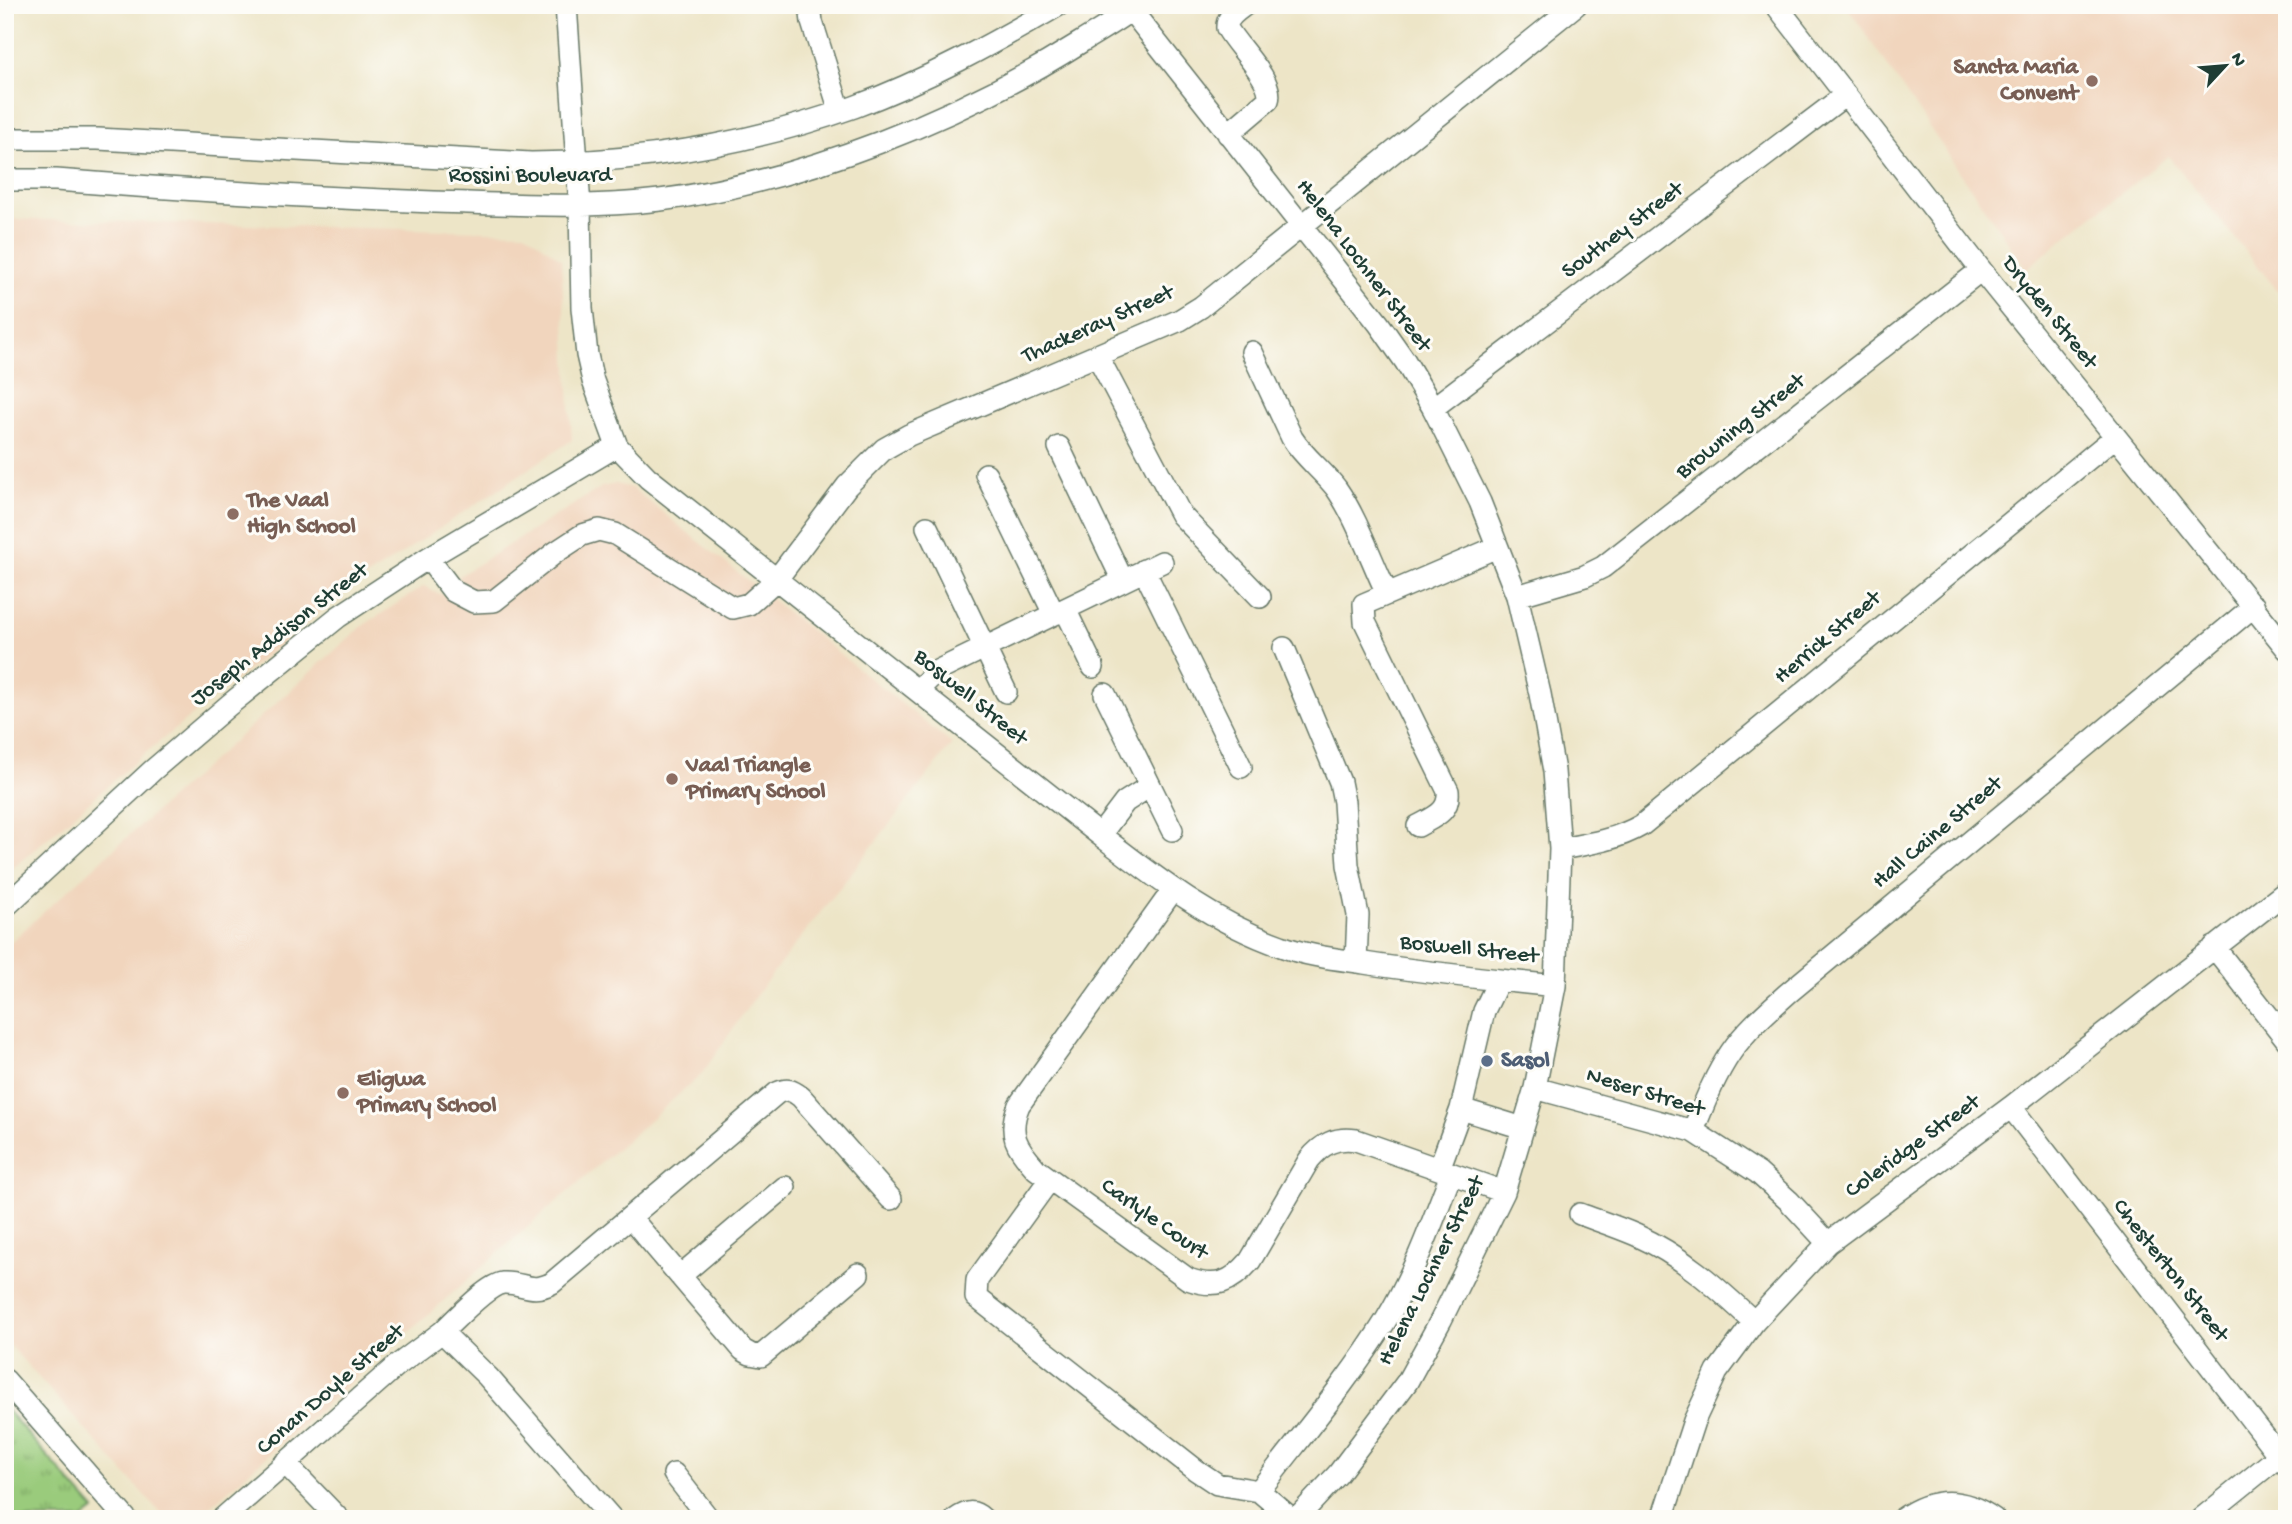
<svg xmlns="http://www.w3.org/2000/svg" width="2292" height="1524" viewBox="0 0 2292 1524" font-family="'Gochi Hand',sans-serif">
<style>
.built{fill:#f1d5bd}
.grass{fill:url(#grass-tufts);stroke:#5c8458;stroke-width:2}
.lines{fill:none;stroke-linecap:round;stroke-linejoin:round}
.minor-casing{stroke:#677867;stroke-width:24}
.minor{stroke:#fff;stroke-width:21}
.education-dot{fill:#8d6e63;stroke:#fdfcf7;stroke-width:2.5}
.service-dot{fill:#5c6f8a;stroke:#fdfcf7;stroke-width:2.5}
.labels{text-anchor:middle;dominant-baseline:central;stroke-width:6;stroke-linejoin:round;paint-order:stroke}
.education-label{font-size:23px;font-weight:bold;fill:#785e54;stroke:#fdfcf7;text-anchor:start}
.street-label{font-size:23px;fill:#1f3d34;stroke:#fdfcf7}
.service-label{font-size:23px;font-weight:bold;fill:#4e5e75;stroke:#fdfcf7;text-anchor:start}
</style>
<defs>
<pattern id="grass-tufts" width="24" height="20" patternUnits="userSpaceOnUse" patternTransform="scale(1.75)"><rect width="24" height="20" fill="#9acb7b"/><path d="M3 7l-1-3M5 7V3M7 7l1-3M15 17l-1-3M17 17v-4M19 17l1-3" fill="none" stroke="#7da666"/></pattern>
</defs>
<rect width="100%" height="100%" fill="#fdfcf7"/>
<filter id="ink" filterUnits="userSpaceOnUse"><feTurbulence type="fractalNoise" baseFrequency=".0143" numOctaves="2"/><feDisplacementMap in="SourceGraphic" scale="14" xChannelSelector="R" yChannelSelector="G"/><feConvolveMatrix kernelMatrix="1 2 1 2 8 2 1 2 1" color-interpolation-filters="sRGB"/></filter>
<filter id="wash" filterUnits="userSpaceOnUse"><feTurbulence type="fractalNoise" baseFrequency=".00686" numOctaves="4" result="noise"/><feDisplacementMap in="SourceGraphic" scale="28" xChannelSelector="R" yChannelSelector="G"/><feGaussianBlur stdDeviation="1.57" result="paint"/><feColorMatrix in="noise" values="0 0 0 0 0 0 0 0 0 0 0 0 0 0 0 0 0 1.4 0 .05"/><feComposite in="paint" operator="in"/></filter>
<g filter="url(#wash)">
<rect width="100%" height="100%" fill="#ede5c7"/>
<!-- built -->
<path class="built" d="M1846,5h441v297l-119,-146 -142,113z
M5,219l520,13 36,27 11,181 -222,148 -206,166 -139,121z
M616,484l16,4 320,256 -193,247 -58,84 -506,444h-29l-161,-179v-393l356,-320 63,-41 12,7 9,2 17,-11 -3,-8 143,-89z"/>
<!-- grass -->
<path class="grass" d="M5,1408l90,102 -12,9h-78z"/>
</g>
<g filter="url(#ink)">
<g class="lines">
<defs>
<path id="minor" d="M566,5l14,202 2,101 5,47 6,26 24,65 31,32 452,357c57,44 112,87 181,111 26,10 56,13 83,17 63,10 127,16 191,23
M810,5l2,17 28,89
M1127,5l252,319 26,37 28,47 47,94 37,94 23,98 14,77 6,78 -5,137 -20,102 -31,104 -63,128 -34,62 -69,92 -42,45
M1776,5l205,265 306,379
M1228,134l40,-34c7,-19 -32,-54 -41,-72 -1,-11 10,-17 18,-23
M5,139h93l433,24c110,-1 219,-19 323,-56 71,-26 140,-64 205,-102
M5,180h51c126,10 252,17 378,22 76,2 151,7 226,-2 141,-18 301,-82 421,-158 19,-12 39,-23 57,-37
M1252,352l40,86c12,19 30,32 44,50 21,30 35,72 51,105
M1097,355l84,160 79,82
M1433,408l411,-312
M1059,447l64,134
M986,474l68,140
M927,527l79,165
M428,558l25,33 21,11 20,-1 62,-49 26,-17 17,-5 16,4 118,74 16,-4 28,-25 70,-93 37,-37 25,-14 271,-115 21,-13 375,-302
M1144,570l97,197
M1517,596l68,-20 18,-9 378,-297
M1065,609l28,58
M1284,648l56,134 4,20 4,63 10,50 -2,47
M918,690l19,-19 225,-109
M1105,694l67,136
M1418,826c16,-9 32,-14 30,-35l-83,-169 -1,-18 133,-57
M1100,835l25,-33 25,-16
M1560,849c29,-5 56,-9 82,-24l473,-388
M1173,890l-154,215c-12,29 -2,43 17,64l152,110c28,10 43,4 62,-18l59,-101c13,-16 26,-23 47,-20l148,52
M5,907l148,-137 76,-65 109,-88 90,-59 189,-112
M2214,947l73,93
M1499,980l-15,31 -23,98 62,19
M1535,1088l158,43 65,42 31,28 39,42
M2011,1107l276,359
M1693,1131c11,-27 21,-54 38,-79 15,-22 36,-40 56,-58l467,-388
M1439,1169l22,-60
M1050,1179l-73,101 -1,17 220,173 21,14 42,7 33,28
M1580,1214c19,7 38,13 56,21 45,20 83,54 118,87
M630,1217l113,133 7,4 11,2 97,-82
M680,1276l105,-89
M442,1332c13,-12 45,-47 61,-49 20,-1 28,11 49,0l225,-190c10,-5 15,-3 24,4l90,102
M5,1380l121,139
M285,1463l54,56
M674,1474l35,45
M1259,1491c43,-56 90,-111 127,-171 28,-46 46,-97 65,-146
M222,1519l173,-152 47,-35 46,45 124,142
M956,1519c10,-7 17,-10 27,0
M1662,1519l32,-98 23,-49 37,-50 74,-79 183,-136 276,-216
M1902,1519c31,-22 61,-22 92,0
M2201,1519l78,-63"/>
</defs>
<!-- minor casing -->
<use href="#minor" class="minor-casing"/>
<!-- minor -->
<use href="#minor" class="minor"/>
</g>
</g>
<!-- markers -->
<g class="education-dot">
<circle cx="2092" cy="81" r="7"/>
<circle cx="233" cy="514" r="7"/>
<circle cx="672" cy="779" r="7"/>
<circle cx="343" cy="1093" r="7"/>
</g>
<circle class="service-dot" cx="1487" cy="1061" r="7"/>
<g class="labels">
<!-- education labels -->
<g class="education-label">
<text x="2078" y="68" text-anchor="end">Sancta Maria<tspan x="2078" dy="26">Convent</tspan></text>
<text x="247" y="501">The Vaal<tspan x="247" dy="26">High School</tspan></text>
<text x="686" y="766">Vaal Triangle<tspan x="686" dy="26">Primary School</tspan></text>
<text x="357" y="1080">Eligwa<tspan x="357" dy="26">Primary School</tspan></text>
</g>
<!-- street labels -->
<g class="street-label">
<text x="530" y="176">Rossini Boulevard</text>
<text transform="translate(1623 231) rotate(-37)">Southey Street</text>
<text transform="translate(1363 266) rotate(53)">Helena Lochner Street</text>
<text transform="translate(2049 313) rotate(51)">Dryden Street</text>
<text transform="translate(1098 325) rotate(-24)">Thackeray Street</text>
<text transform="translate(1741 427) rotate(-38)">Browning Street</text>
<text transform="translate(280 635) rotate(-38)">Joseph Addison Street</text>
<text transform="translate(1828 638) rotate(-40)">Herrick Street</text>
<text transform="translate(970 698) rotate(39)">Boswell Street</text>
<text transform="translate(1938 833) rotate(-40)">Hall Caine Street</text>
<text transform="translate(1469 950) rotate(6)">Boswell Street</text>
<text transform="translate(1645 1093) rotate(17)">Neser Street</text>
<text transform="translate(1913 1147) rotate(-36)">Coleridge Street</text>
<text transform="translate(1154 1220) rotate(35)">Carlyle Court</text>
<text transform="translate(1432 1271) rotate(-63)">Helena Lochner Street</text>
<text transform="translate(2170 1271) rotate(52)">Chesterton Street</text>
<text transform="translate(331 1390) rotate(-41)">Conan Doyle Street</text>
</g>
<!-- service labels -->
<g class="service-label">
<text x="1501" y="1061">Sasol</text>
</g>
</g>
<!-- margin -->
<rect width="2292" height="1524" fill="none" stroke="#fdfcf7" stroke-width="28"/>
<!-- north arrow -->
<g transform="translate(2225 66) rotate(64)" stroke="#fdfcf7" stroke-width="5" paint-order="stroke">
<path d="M0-5L12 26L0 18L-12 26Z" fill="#1f3d34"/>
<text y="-10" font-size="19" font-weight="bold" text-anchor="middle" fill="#1f3d34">N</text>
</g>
</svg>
